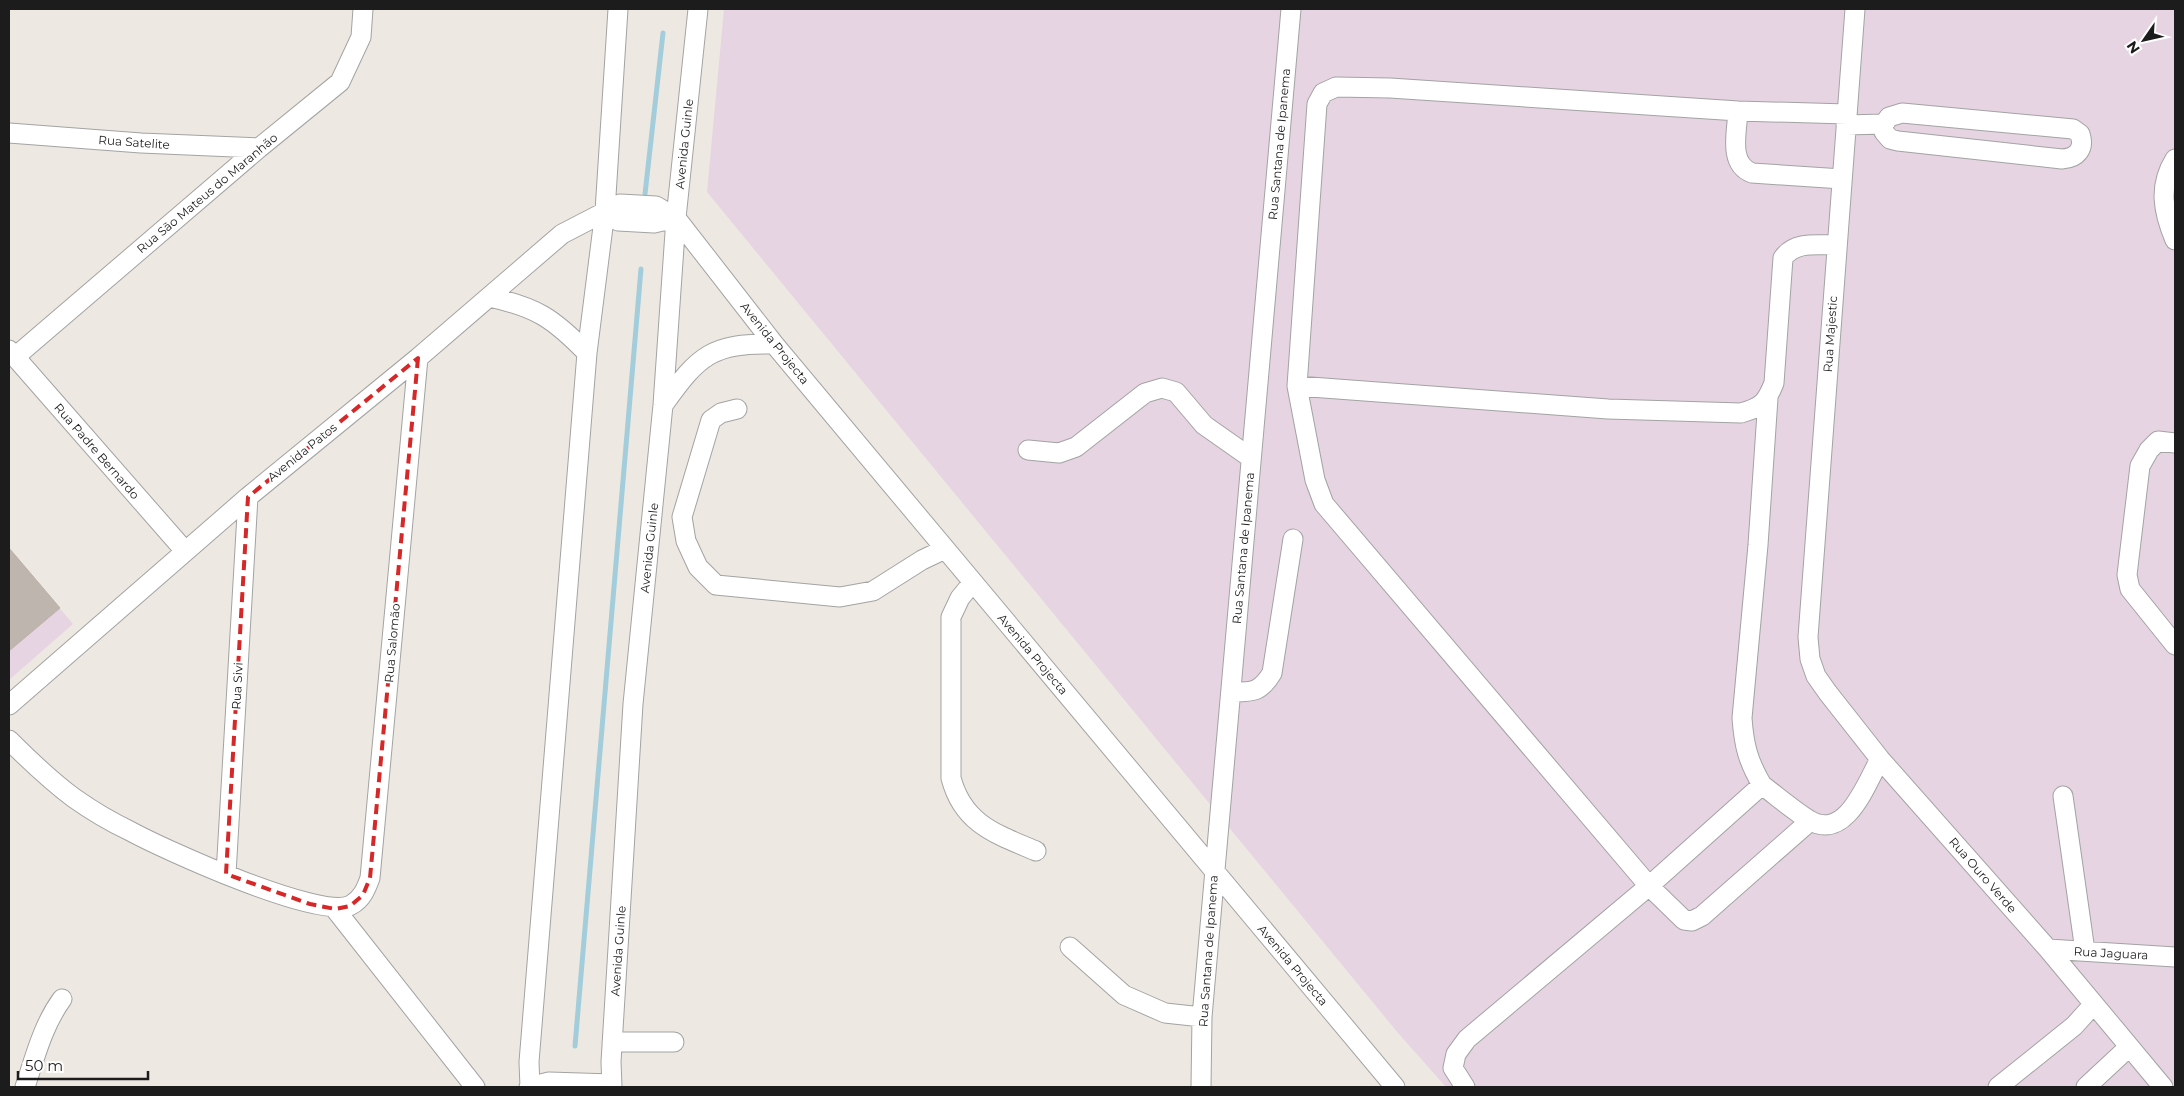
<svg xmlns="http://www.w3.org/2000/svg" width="2184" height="1096" viewBox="0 0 2184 1096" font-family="Montserrat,sans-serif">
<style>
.industrial{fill:#e6d4e2}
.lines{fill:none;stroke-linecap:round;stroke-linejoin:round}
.stream{stroke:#a3cdda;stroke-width:5}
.building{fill:#bdb5ae;stroke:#beb0a5}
.minor-casing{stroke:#a3a3a3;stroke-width:21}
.minor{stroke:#fff;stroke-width:19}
.marked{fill:none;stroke:#d62828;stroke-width:4;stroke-dasharray:10 6;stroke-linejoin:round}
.labels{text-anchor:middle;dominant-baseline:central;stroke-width:4;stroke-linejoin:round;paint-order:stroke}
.street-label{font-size:12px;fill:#1c1c1c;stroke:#fff}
</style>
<rect width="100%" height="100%" fill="#ede9e2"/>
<!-- industrial -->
<path class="industrial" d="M724,9h1451v1078h-729l-48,-54 -691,-841z
M9,548l64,76 -64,56z"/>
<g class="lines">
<!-- stream -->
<path class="stream" d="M645,194l18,-161
M575,1046l66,-777"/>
</g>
<!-- building -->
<path class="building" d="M9,548l51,60 -51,43z"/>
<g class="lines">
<defs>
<path id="minor" d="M1855,9l-47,628 2,22 6,17 12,17 52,66 168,190 115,138
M1738,111l-348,-23 -54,-1 -13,6 -6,11 -20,282 18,94 9,24 325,382 35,34 8,1 10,-5 108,-95
M1902,113l171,16 7,5c5,15 -3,24 -18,25l-164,-18 -8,-2 -6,-7v-8l5,-7z
M1846,125l38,-1
M9,133l132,10 118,5
M2175,159c-17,27 -12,53 0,81
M1842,179l-90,-6c-24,-9 -15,-41 -14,-62l109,3
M605,211l13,10 36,2 22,-5
M489,297c47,10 64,21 98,56
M9,350l176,201
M15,357l244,-209 81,-66 21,-45 2,-28
M1297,386l311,23 133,4c21,-6 25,-10 33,-30l9,-125c12,-17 34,-13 53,-13
M664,404c35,-49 48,-61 110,-60
M737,409l-16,4 -10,7 -29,97 4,24 12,26 18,18 124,12 33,-6 49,-31 23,-11
M2175,443l-17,-2 -9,9 -9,16 -13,109 3,14 45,56
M1028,450l31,3 17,-6 69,-54 17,-5 14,4 28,33 47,33
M973,582l-13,16 -9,19v161c12,46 45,56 85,73
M1231,692c21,0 29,1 41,-19l21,-134
M9,705l239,-208 170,-139 144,-124 58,-30 36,2 20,12 98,126 621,743
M9,740c20,20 42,41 65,58 17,12 37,24 56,33 33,18 191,90 221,74 11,-6 15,-16 19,-27l48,-520
M1762,785c-14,-24 -18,-39 -20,-67l16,-173 10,-147
M2063,796l22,155
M226,874l22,-377
M335,909l140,178
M1070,947l54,48 41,18 37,4
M2048,949l127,8
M612,1042h62
M25,1087c10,-30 18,-62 37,-88
M529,1087l20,-5 63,2
M530,1087l-1,-25 58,-709 18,-142 13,-202
M612,1087l-1,-25 22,-358 30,-299 13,-187 22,-209
M1201,1087l1,-70 89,-1008
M1465,1087l-12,-19 3,-14 11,-15 182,-153 113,-101c16,12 31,25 47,35 37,22 57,-36 71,-61
M1998,1087l76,-61 20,-22
M2086,1087l43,-40"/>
</defs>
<!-- minor casing -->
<use href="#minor" class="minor-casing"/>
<!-- minor -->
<use href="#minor" class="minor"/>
</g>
<!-- marked area -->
<path class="marked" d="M418,358l-48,520 -7,17 -13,11 -15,3 -25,-5 -84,-30 22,-377z"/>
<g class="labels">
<!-- street labels -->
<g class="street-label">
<text transform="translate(134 142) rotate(4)">Rua Satelite</text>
<text transform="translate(684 144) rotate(-84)">Avenida Guinle</text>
<text transform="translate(1279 144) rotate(-85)">Rua Santana de Ipanema</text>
<text transform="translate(207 193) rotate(-40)">Rua São Mateus do Maranhão</text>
<text transform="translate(1830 334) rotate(-86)">Rua Majestic</text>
<text transform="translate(775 343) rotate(51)">Avenida Projecta</text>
<text transform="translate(97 451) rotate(49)">Rua Padre Bernardo</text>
<text transform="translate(302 452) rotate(-39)">Avenida Patos</text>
<text transform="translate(649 548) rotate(-84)">Avenida Guinle</text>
<text transform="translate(1243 548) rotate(-85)">Rua Santana de Ipanema</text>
<text transform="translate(392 643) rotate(-85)">Rua Salomão</text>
<text transform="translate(1033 654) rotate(50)">Avenida Projecta</text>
<text transform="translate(237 686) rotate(-87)">Rua Sivi</text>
<text transform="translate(1983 875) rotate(49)">Rua Ouro Verde</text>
<text transform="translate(618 951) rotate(-86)">Avenida Guinle</text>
<text transform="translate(1208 951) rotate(-86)">Rua Santana de Ipanema</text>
<text transform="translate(2111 953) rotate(3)">Rua Jaguara</text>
<text transform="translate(1293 965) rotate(50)">Avenida Projecta</text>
</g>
</g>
<!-- border -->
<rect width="2184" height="1096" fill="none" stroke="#1c1c1c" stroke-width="20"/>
<!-- north arrow -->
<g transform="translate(2144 40) rotate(236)" stroke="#ffffff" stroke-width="4" paint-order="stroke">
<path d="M0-4L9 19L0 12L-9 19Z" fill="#1c1c1c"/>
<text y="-8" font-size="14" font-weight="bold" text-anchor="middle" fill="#1c1c1c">N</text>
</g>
<!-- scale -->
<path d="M18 1071v8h130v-8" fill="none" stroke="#1c1c1c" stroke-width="2.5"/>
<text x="25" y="1071" font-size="15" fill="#1c1c1c" stroke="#ffffff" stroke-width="4" paint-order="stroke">50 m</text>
</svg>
